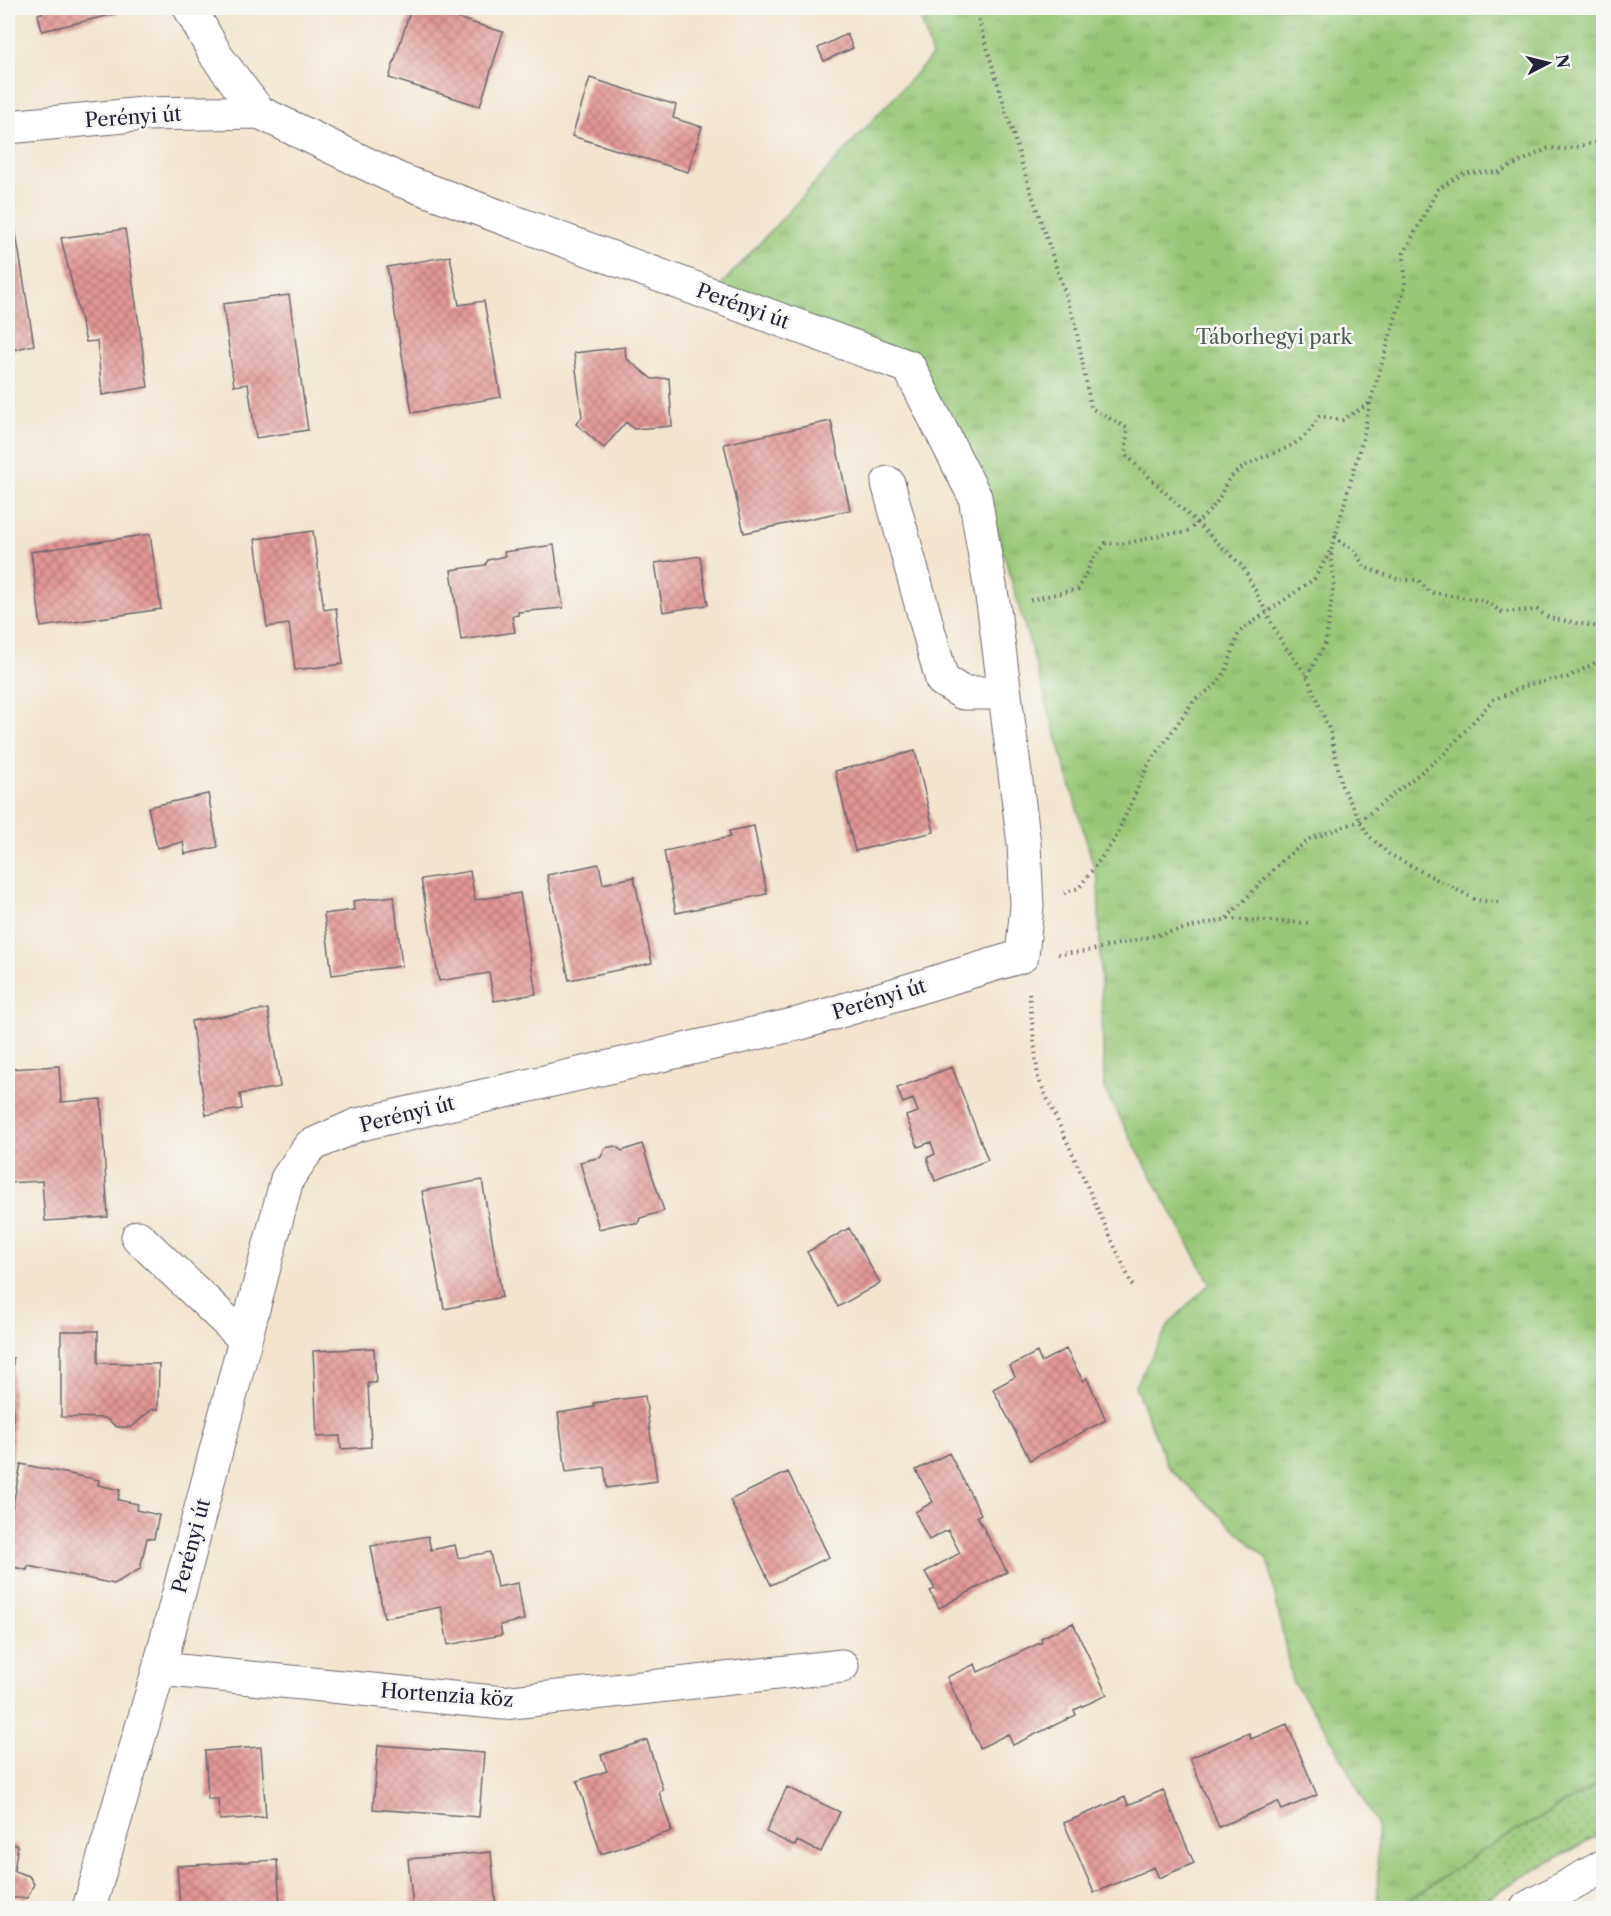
<svg xmlns="http://www.w3.org/2000/svg" width="1611" height="1916" viewBox="0 0 1611 1916" font-family="'Libre Caslon Text',serif">
<style>
.grass{fill:url(#grass-dots);stroke:#5c7459;stroke-width:1.5}
.park{fill:url(#park-tufts);stroke:#5c7459;stroke-width:1.5}
.building{fill:url(#building-cross-hatch)}
.lines{fill:none;stroke-linecap:round;stroke-linejoin:round}
.minor-casing{stroke:#6b666e;stroke-width:35}
.path{stroke:#6b666e;stroke-width:4;stroke-dasharray:1.5 4.5;stroke-linecap:butt}
.minor{stroke:#fff;stroke-width:33}
.labels{text-anchor:middle;dominant-baseline:central;stroke-width:5;stroke-linejoin:round;paint-order:stroke}
.street-label{font-size:20px;fill:#22223b;stroke:#f6f6f2}
.park-label{font-size:20px;fill:#4b5c50;stroke:#f6f6f2}
</style>
<defs>
<pattern id="grass-dots" width="8" height="8" patternUnits="userSpaceOnUse" patternTransform="scale(1.5)"><rect width="8" height="8" fill="#97c777"/><path d="M2 2h.1M6 6h.1" fill="none" stroke="#7ba163" stroke-width="1.8" stroke-linecap="round"/></pattern>
<pattern id="park-tufts" width="24" height="20" patternUnits="userSpaceOnUse" patternTransform="scale(1.5)"><rect width="24" height="20" fill="#97c777"/><path d="M3 7l-1-3M5 7V3M7 7l1-3M15 17l-1-3M17 17v-4M19 17l1-3" fill="none" stroke="#7ba163"/></pattern>
<pattern id="building-cross-hatch" width="8" height="8" patternUnits="userSpaceOnUse" patternTransform="scale(1.5)"><rect width="8" height="8" fill="#e29794"/><path d="M0 0l8 8M0 8l8-8" fill="none" stroke="#b77b7a"/></pattern>
</defs>
<rect width="100%" height="100%" fill="#f6f6f2"/>
<filter id="ink" filterUnits="userSpaceOnUse"><feTurbulence type="fractalNoise" baseFrequency=".0167" numOctaves="2"/><feDisplacementMap in="SourceGraphic" scale="12" xChannelSelector="R" yChannelSelector="G"/><feConvolveMatrix kernelMatrix="1 2 1 2 8 2 1 2 1" color-interpolation-filters="sRGB"/></filter>
<filter id="wash" filterUnits="userSpaceOnUse"><feTurbulence type="fractalNoise" baseFrequency=".008" numOctaves="4" result="noise"/><feDisplacementMap in="SourceGraphic" scale="24" xChannelSelector="R" yChannelSelector="G"/><feGaussianBlur stdDeviation="1.35" result="paint"/><feColorMatrix in="noise" values="0 0 0 0 0 0 0 0 0 0 0 0 0 0 0 0 0 1.4 0 .05"/><feComposite in="paint" operator="in"/></filter>
<g filter="url(#wash)">
<rect width="100%" height="100%" fill="#f3e4ce"/>
<!-- grass -->
<path class="grass" d="M1603,1781v51l-86,48 -44,28h-74l79,-55z"/>
<!-- park -->
<path class="park" d="M918,8h685v1773l-125,72 -80,55h-20l-1,-83 -51,-96 -34,-48 -24,-121 -100,-93 -33,-81 35,-63 40,-40 -106,-194 -6,-208 -111,-385 -71,-137 -196,-73 212,-230z"/>
<g id="blocks">
<!-- building -->
<path class="building" d="M41,8h77l1,5 -77,18 -4,-17 4,-1z
M411,8h13l79,24 -23,74 -91,-28z
M847,34l6,14 -29,13 -6,-13z
M590,78l86,27 -3,13 29,9 -14,45 -116,-36z
M14,221l20,124 -26,6v-129z
M125,229l23,158 -46,8 -5,-54 -11,1 -25,-104z
M450,256l9,49 25,-4 17,96 -89,16 -25,-146z
M289,295l19,135 -52,8 -8,-54 -14,2 -11,-82z
M625,347l1,11 26,21 17,-1 3,48 -38,3 -8,-7 -22,26 -28,-24 6,-7 -8,-64z
M831,421l19,89 -106,23 -20,-89z
M313,531l11,79 12,-2 7,56 -48,6 -6,-46 -22,3 -12,-88z
M150,534l11,75 -120,18 -10,-75z
M554,545l9,63 -45,4v3l-6,1 3,16 -54,8 -10,-70 34,-5 3,-5 17,-4 -1,-4z
M700,556l8,49 -45,7 -8,-49z
M915,751l19,81 -79,19 -20,-80z
M208,794l10,53 -33,7 -2,-12 -26,6 -9,-41z
M754,826l13,68 -91,19 -12,-62 66,-14 -1,-6z
M599,864l4,20 31,-7 18,86 -83,17 -22,-105z
M470,871l5,29 45,-7 16,101 -42,7 -5,-28 -50,8 -18,-102z
M394,896l8,70 -70,9 -8,-61 30,-4 -1,-9z
M268,1009l12,78 -40,7 2,15 -36,6 -15,-94z
M59,1066l2,36 40,-3 7,118 -63,4 -3,-40 -34,2v-114z
M952,1067l36,93 -53,21 -8,-23 8,-4 -4,-12 -13,5 -12,-31 12,-4 -5,-13 -10,4 -6,-15z
M642,1144l22,67 -24,7 -2,6 -15,-1 -24,6 -19,-67 21,-5 4,-9 10,-2 7,5z
M482,1180l20,117 -58,12 -22,-118z
M849,1228l31,55 -42,24 -31,-55z
M61,1331h37v32l61,1 -1,45h-6l-20,18h-15l-12,-9 -44,-1z
M374,1348l2,35h-8l3,64 -30,2 -1,-13 -23,1 -4,-86z
M1066,1349l17,32 4,-3 19,42 -76,40 -37,-71 22,-12 -5,-11 27,-14 4,10z
M8,1358h5v106h-5z
M645,1396l12,85 -50,7 -3,-21 -38,5 -8,-59 36,-6v-4z
M949,1453l32,61 -4,2 30,56 -68,36 -9,-17 5,-2 -10,-17 35,-19 -12,-23 -19,10 -14,-28 18,-10 -17,-32z
M21,1464l78,16 -1,5 22,5 -2,10 20,4 -2,6 23,5 -5,24 -7,-1 -7,31 -26,15 -86,-18 -1,4 -19,-4v-37z
M788,1472l41,85 -58,28 -41,-85z
M428,1536l3,14 24,-5 3,13 32,-6 7,35 21,-4 6,37 -24,5 2,10 -54,10 -7,-38 -57,11 -13,-72z
M1073,1623l34,72 -33,15 2,5 -63,30 -5,-11 -28,14 -33,-71 28,-13 3,8 64,-30 -1,-4z
M1287,1724l30,71 -35,15 -4,-8 -59,25 -29,-69 59,-25 2,6z
M647,1740l16,50 -4,2 13,39 -71,23 -24,-73 30,-10 -6,-16z
M378,1745l106,8 -5,64 -106,-8z
M261,1747l5,70 -46,3 -2,-21h-10l-3,-48z
M787,1787l53,25 -19,40 -24,-11 -2,5 -29,-14z
M1163,1790l31,73 -35,15 -5,-11 -60,26 -30,-70 61,-26 3,8z
M8,1844l10,1 -4,26 15,5 5,8 -7,14h-16l-1,10h-2z
M491,1852l5,56h-83l-5,-49z
M277,1860l3,48h-100l-3,-42z"/>
</g>
</g>
<g filter="url(#ink)">
<use href="#blocks" fill-opacity="0" stroke="#6b666e" stroke-width="1.5"/>
<g class="lines">
<defs>
<path id="minor" d="M8,127l136,-13 115,-2
M888,483l54,197 21,13h42
M138,1237l107,102
M159,1669l344,34 339,-37
M89,1908l70,-239 128,-490 23,-33 47,-21 444,-102 221,-67 5,-50 -3,-62 -30,-235 -19,-112 -66,-130 -509,-187 -141,-68 -42,-55 -27,-49
M1527,1908l77,-42"/>
</defs>
<!-- minor casing -->
<use href="#minor" class="minor-casing"/>
<!-- path -->
<path class="path" d="M975,8l51,169 49,146 16,85 36,20 -1,27 71,68c6,-6 14,-13 19,-20 6,-8 8,-18 14,-25 30,-31 68,-19 89,-62l23,4 28,-17
M1335,536l7,8 12,5 10,18 36,13h18l12,12 54,9 18,11 35,-2 12,8 55,10
M1030,600l48,-11 14,-28 14,-18c26,3 40,-6 65,-10 4,-1 10,1 14,-1 4,-1 9,-6 12,-9l46,44 38,74 26,35 23,55 12,55 26,49 21,19 87,46 24,2
M1307,676l19,-34 8,-62 -3,-29 32,-114 7,-34 35,-117 -1,-33 34,-64 26,-16 35,-1 50,-24 19,1 36,-9
M1064,893l15,-5 36,-49 32,-72 48,-68 19,-12 12,-16 13,-39 75,-53 16,-27
M1227,918l58,-60 25,-19 50,-18 84,-67 49,-54 37,-16 38,-7 36,-19
M1058,954l25,-2 144,-33 82,4
M1029,993l9,85 96,211"/>
<!-- minor -->
<use href="#minor" class="minor"/>
</g>
</g>
<g class="labels">
<!-- street labels -->
<g class="street-label">
<text transform="translate(133 117) rotate(-4)">Perényi út</text>
<text transform="translate(743 306) rotate(20)">Perényi út</text>
<text transform="translate(879 999) rotate(-17)">Perényi út</text>
<text transform="translate(407 1114) rotate(-14)">Perényi út</text>
<text transform="translate(191 1546) rotate(-75)">Perényi út</text>
<text transform="translate(447 1695) rotate(4)">Hortenzia köz</text>
</g>
<!-- park labels -->
<g class="park-label">
<text x="1274" y="337">Táborhegyi park</text>
</g>
</g>
<!-- margin -->
<rect width="1611" height="1916" fill="none" stroke="#f6f6f2" stroke-width="30"/>
<!-- north arrow -->
<g transform="translate(1548 63) rotate(83)" stroke="#f6f6f2" stroke-width="4.5" paint-order="stroke">
<path d="M0-4.5L10 22L0 15L-10 22Z" fill="#22223b"/>
<text y="-9" font-size="16" font-weight="bold" text-anchor="middle" fill="#22223b">N</text>
</g>
</svg>
